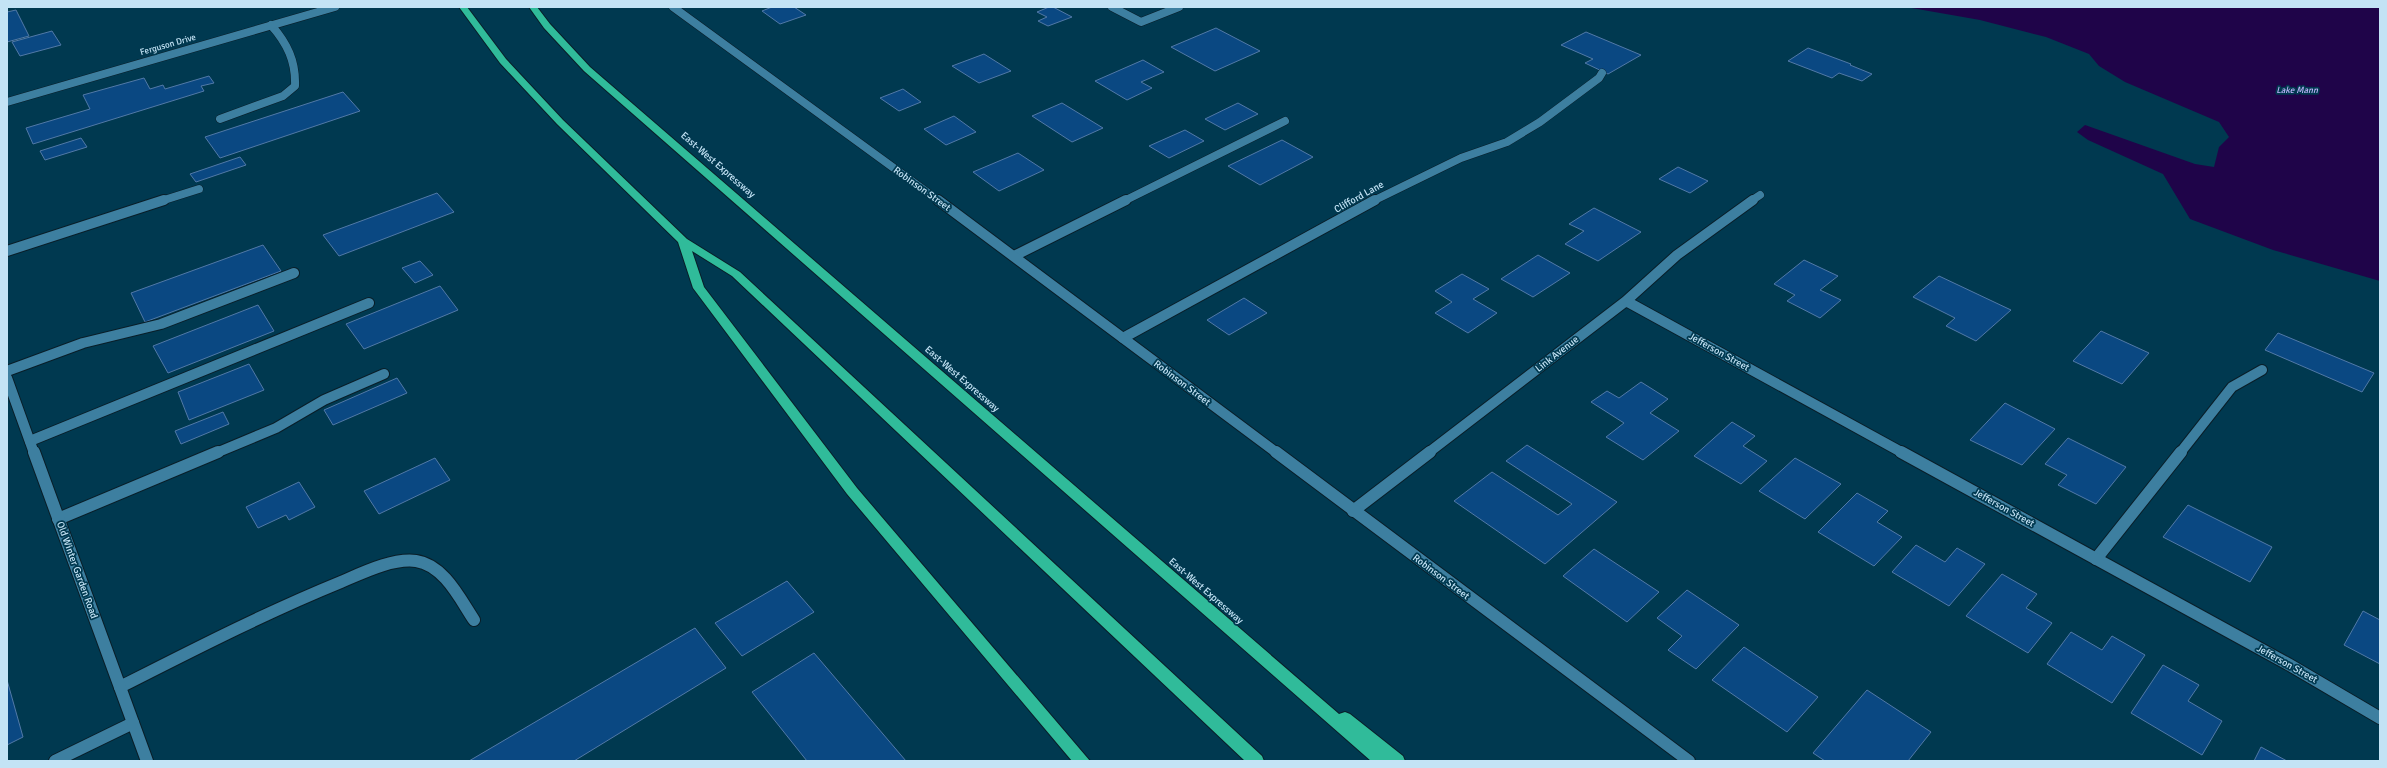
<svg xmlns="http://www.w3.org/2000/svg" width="2387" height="768" viewBox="0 0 2387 768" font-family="Signika,sans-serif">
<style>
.water{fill:#1f0449}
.building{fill:#0a4882;stroke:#5179a7}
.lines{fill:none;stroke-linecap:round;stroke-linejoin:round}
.service-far2-casing{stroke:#091e28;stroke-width:9}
.service-far1-casing{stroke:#091e28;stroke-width:12}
.service-casing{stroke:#091e28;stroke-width:14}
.minor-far2-casing{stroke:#091e28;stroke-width:9}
.minor-far1-casing{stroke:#091e28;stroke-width:12}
.minor-casing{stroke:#091e28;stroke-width:14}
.tertiary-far2-casing{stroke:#091e28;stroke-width:9}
.tertiary-far1-casing{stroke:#091e28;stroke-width:12}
.tertiary-casing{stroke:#091e28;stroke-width:14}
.secondary-far1-casing{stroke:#091e28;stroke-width:12}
.secondary-casing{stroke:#091e28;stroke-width:14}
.motorway-casing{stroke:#091e28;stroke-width:2}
.service-far2{stroke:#3d7fa0;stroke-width:8}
.service-far1{stroke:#3d7fa0;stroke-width:10}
.service{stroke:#3d7fa0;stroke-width:12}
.minor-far2{stroke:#3d7fa0;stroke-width:8}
.minor-far1{stroke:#3d7fa0;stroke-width:10}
.minor{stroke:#3d7fa0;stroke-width:12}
.tertiary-far2{stroke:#3d7fa0;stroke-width:8}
.tertiary-far1{stroke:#3d7fa0;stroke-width:10}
.tertiary{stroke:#3d7fa0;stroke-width:12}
.secondary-far1{stroke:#3d7fa0;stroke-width:10}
.secondary{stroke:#3d7fa0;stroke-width:12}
.motorway{fill:#30bb9a;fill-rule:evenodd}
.labels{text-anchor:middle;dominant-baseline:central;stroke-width:3.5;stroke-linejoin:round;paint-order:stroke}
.far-street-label{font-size:9px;fill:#c3e3f5;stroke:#003950}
.far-water-label{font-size:9px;font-style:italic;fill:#c2b5fe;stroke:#003950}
.street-label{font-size:10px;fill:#c3e3f5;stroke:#003950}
</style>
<rect width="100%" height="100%" fill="#003950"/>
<!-- water -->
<path class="water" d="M1906,7h474v274l-107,-31 -83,-31 -27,-45 -75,-34 -11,-8 8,-7 110,39 19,3 5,-20 10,-10 -10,-15 -94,-40 -26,-16 -10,-12 -43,-17 -66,-17z"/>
<!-- building -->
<path class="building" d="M772,7h22l12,8 -26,9 -18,-13z
M1049,7h4l19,10 -24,9 -10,-5 9,-4 -10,-5z
M16,10l13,26 -22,6v-30z
M1216,28l44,23 -45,20 -44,-24z
M52,31l9,14 -41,11 -8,-14z
M1586,32l55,23 -33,19 -23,-11 8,-4 -32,-14z
M1808,48l43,16 -1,1 22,9 -10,7 -23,-8 -7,5 -44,-17z
M984,54l27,17 -32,12 -27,-17z
M1143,60l21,12 -23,10 11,6 -25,12 -32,-19z
M209,76l5,7 -13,3 3,5 -171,53 -7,-16 64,-19 -7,-14 61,-17 6,11 13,-4 2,4z
M903,89l18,13 -22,9 -19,-13z
M343,92l17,19 -140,47 -15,-21z
M1062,103l41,25 -31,14 -40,-26z
M1238,103l20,11 -33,16 -20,-11z
M954,116l22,16 -30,13 -22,-16z
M1185,130l19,11 -35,17 -20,-12z
M81,138l6,9 -42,13 -5,-9z
M1282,140l31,17 -53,28 -32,-19z
M1018,153l26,17 -45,21 -26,-19z
M240,157l6,8 -50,17 -6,-8z
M1678,167l30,14 -18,12 -31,-14z
M437,193l17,19 -115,44 -16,-21z
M1594,208l47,24 -43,29 -33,-17 19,-13 -15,-7z
M263,245l18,26 -136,51 -14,-29z
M1538,255l32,18 -37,24 -32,-18z
M1804,260l34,16 -18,14 21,10 -21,18 -33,-17 8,-6 -21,-11z
M420,261l13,14 -18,8 -13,-15z
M1462,274l27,15 -16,10 24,14 -29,20 -33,-20 17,-11 -17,-11z
M1939,276l72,34 -35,31 -30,-15 9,-8 -42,-21z
M440,286l18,24 -94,39 -18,-25z
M1244,298l23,15 -38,22 -22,-15z
M258,305l16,26 -106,42 -15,-27z
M2101,331l48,22 -27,31 -49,-23z
M2278,333l96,40 -12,19 -97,-42z
M249,364l15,26 -75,30 -11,-28z
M397,378l10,15 -74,32 -9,-15z
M1641,382l27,17 -18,14 29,18 -36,29 -37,-23 18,-14 -33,-21 16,-11 12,7z
M2005,403l50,26 -33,36 -52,-25z
M223,412l6,12 -48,20 -6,-13z
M1732,422l23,14 -12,10 24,15 -26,23 -47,-28z
M2068,438l58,29 -30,37 -38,-19 9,-10 -22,-11z
M1527,445l90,57 -72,62 -91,-63 38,-29 66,43 14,-11 -66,-43z
M435,458l15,22 -71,34 -15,-23z
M1795,458l46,26 -36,35 -46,-28z
M299,482l16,25 -26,13 -3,-5 -28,13 -12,-21z
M1857,493l31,18 -11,11 25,15 -28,29 -56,-34z
M2188,505l84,42 -22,35 -87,-45z
M1916,545l29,17 12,-14 28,16 -36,42 -57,-34z
M1594,549l65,43 -32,30 -64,-46z
M2002,574l35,20 -11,14 26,15 -24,30 -62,-37z
M787,581l27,31 -72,44 -27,-33z
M1687,590l52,35 -43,44 -28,-19 14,-14 -25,-18z
M2363,611l17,9v44l-36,-19z
M695,628l31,40 -152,93h-105z
M2071,632l31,18 10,-14 33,19 -33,48 -65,-39z
M1744,647l74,50 -31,35 -75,-52z
M814,653l92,108h-99l-55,-69z
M2163,665l36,20 -11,16 34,20 -20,34 -71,-42z
M7,680l16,57 -16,8z
M1867,690l64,42 -23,29h-83l-12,-8z
M2261,747l26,14h-33z"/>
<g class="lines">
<defs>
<path id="service-far2" d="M220,119l63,-23 12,-10c1,-25 -8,-43 -24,-61
M161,201l38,-12"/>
<path id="service-far1" d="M7,251l157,-51
M7,371l76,-28 78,-19 133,-51
M30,441l339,-138
M216,453l60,-25 48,-28 60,-26
M2180,453l52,-66 30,-17"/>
<path id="service" d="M58,519l160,-67
M2096,559l85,-107
M120,687c73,-37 145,-74 221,-105 21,-9 51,-24 75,-21 28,4 44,38 58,59
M55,761l78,-38"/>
<path id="minor-far2" d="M1112,7l29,15 38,-15
M1124,201l161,-80
M1373,201l88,-43 46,-16 33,-20 59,-44 3,-5
M1751,201l9,-6"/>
<path id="minor-far1" d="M1014,256l112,-56
M1626,301l277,152
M1123,338l252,-138
M1428,453l198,-152 51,-46 76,-55"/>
<path id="minor" d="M1901,452l387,212 92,54
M1353,511l77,-59"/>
<path id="tertiary-far2" d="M673,7l266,194
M7,102l328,-95"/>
<path id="tertiary-far1" d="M938,200l339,253"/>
<path id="tertiary" d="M1276,452l413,309"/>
<path id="secondary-far1" d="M7,378l27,75"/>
<path id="secondary" d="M34,452l113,309"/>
<path id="motorway" d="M459,7h8l39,52 57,61 124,119 53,33 522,484 2,5h-19l-513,-485 -40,-25 12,36 153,201 233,273h-18l-225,-267 -154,-206 -15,-46 -121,-118 -57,-61z
M529,7h8l13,17 40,43 749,647 6,-2 5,2 53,42 2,5h-34l-787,-690 -40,-43z"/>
</defs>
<!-- service-far2 casing -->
<use href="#service-far2" class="service-far2-casing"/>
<!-- service-far1 casing -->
<use href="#service-far1" class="service-far1-casing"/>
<!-- service casing -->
<use href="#service" class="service-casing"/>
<!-- minor-far2 casing -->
<use href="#minor-far2" class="minor-far2-casing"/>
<!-- minor-far1 casing -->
<use href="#minor-far1" class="minor-far1-casing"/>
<!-- minor casing -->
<use href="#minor" class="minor-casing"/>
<!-- tertiary-far2 casing -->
<use href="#tertiary-far2" class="tertiary-far2-casing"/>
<!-- tertiary-far1 casing -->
<use href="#tertiary-far1" class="tertiary-far1-casing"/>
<!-- tertiary casing -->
<use href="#tertiary" class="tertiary-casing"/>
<!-- secondary-far1 casing -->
<use href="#secondary-far1" class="secondary-far1-casing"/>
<!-- secondary casing -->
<use href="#secondary" class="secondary-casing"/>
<!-- motorway casing -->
<use href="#motorway" class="motorway-casing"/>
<!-- service-far2 -->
<use href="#service-far2" class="service-far2"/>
<!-- service-far1 -->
<use href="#service-far1" class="service-far1"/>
<!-- service -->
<use href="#service" class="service"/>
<!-- minor-far2 -->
<use href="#minor-far2" class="minor-far2"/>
<!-- minor-far1 -->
<use href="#minor-far1" class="minor-far1"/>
<!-- minor -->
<use href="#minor" class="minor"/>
<!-- tertiary-far2 -->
<use href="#tertiary-far2" class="tertiary-far2"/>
<!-- tertiary-far1 -->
<use href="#tertiary-far1" class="tertiary-far1"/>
<!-- tertiary -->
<use href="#tertiary" class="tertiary"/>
<!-- secondary-far1 -->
<use href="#secondary-far1" class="secondary-far1"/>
<!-- secondary -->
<use href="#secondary" class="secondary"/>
<!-- motorway -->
<use href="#motorway" class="motorway"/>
</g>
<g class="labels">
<!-- far-street labels -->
<g class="far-street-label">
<text transform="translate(168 45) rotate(-16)">Ferguson Drive</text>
</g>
<!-- far-water labels -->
<g class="far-water-label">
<text x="2297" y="90">Lake Mann</text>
</g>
<!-- street labels -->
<g class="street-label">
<text transform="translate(718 165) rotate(41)">East-West Expressway</text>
<text transform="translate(922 189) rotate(36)">Robinson Street</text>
<text transform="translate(1359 197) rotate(-29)">Clifford Lane</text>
<text transform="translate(1719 352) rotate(29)">Jefferson Street</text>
<text transform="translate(1557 354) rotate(-38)">Link Avenue</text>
<text transform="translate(962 379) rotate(41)">East-West Expressway</text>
<text transform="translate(1182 383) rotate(37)">Robinson Street</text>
<text transform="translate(2004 508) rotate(29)">Jefferson Street</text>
<text transform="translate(77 570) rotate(70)">Old Winter Garden Road</text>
<text transform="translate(1441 577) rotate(37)">Robinson Street</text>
<text transform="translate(1206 591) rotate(41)">East-West Expressway</text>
<text transform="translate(2287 664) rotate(29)">Jefferson Street</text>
</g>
</g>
<!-- border -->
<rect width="2387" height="768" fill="none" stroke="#c3e3f5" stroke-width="16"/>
</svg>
